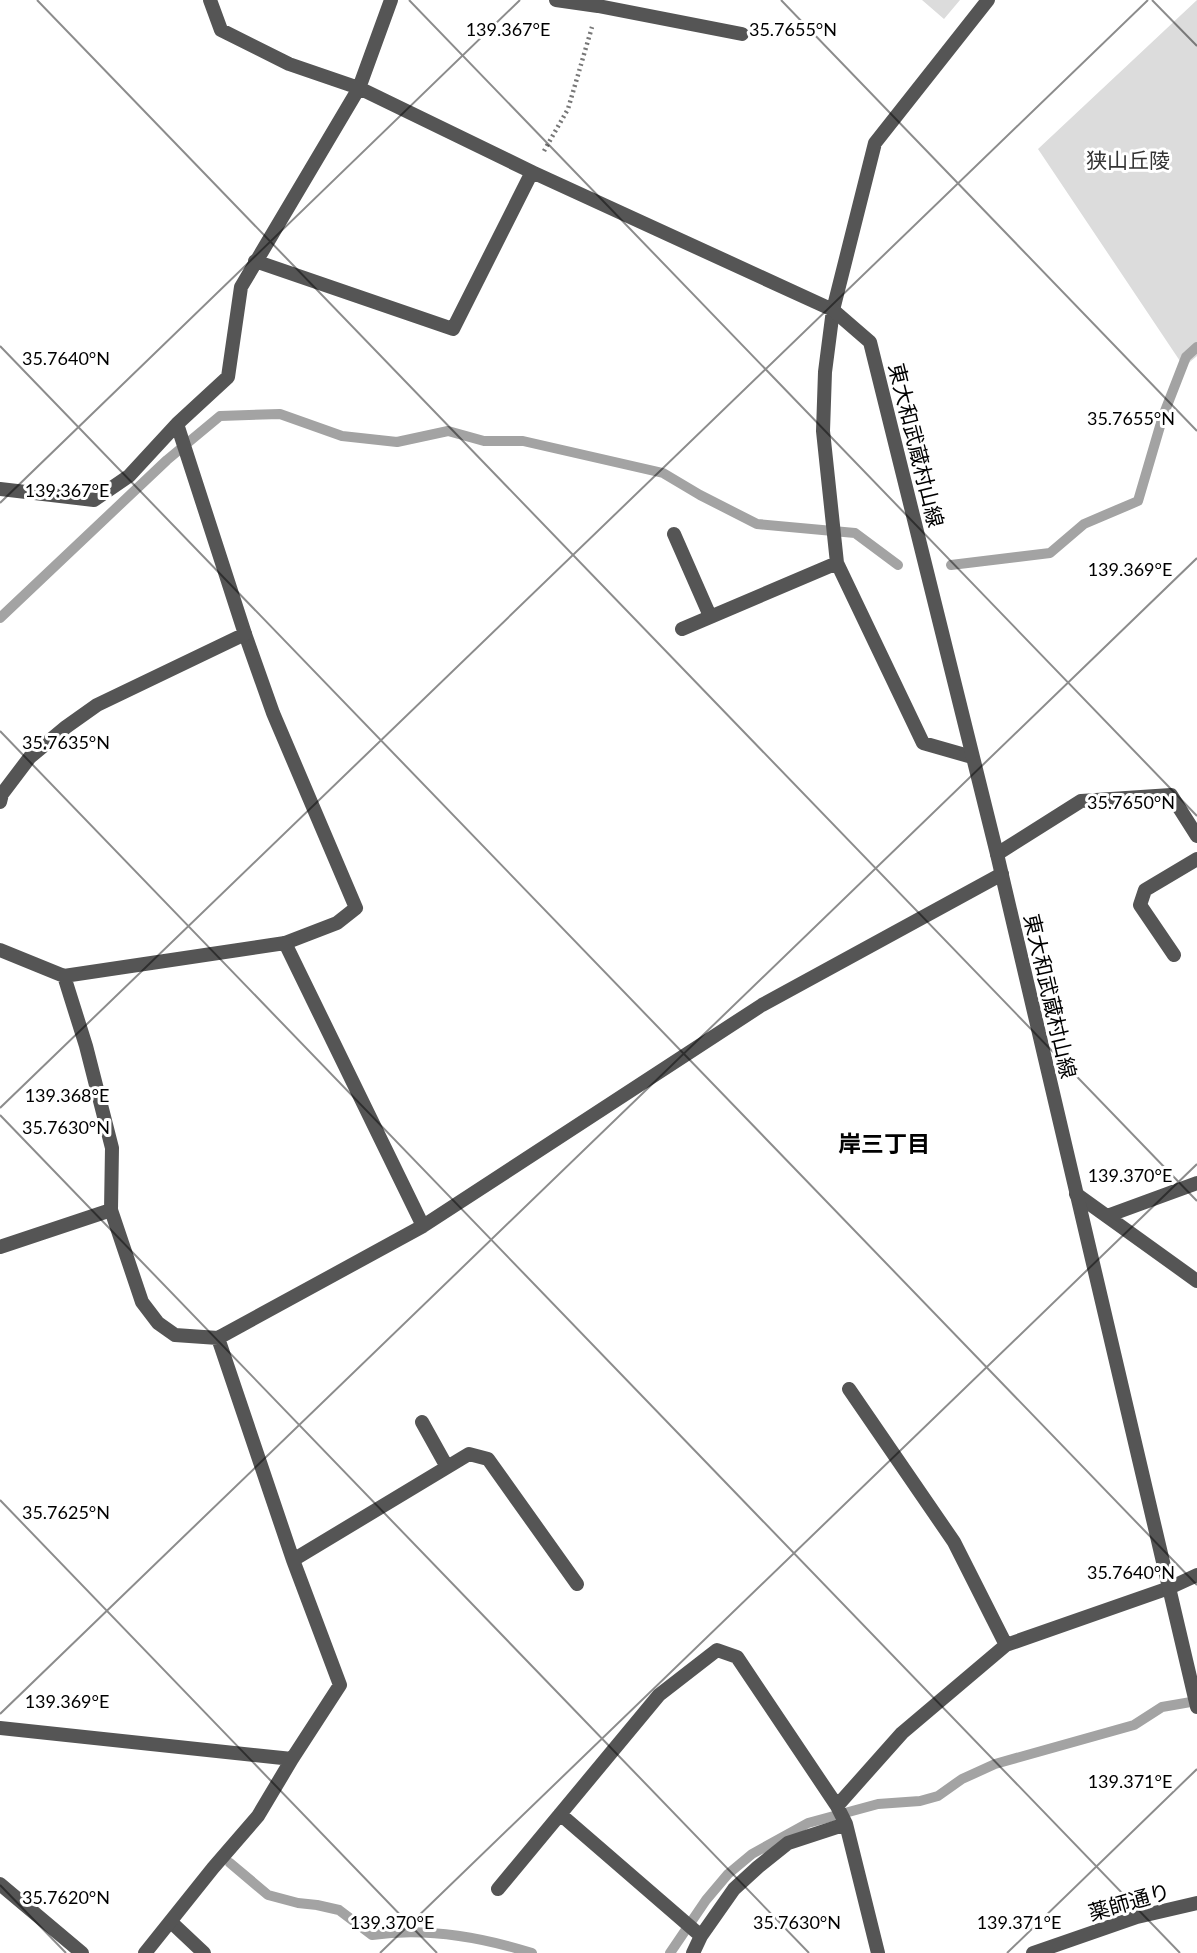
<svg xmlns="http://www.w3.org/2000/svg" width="1197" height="1953" viewBox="0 0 1197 1953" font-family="Lato,'Noto Sans JP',sans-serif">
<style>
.green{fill:#dcdcdc}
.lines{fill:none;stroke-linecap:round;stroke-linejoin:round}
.stream{stroke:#a3a3a3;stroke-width:10}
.path{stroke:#777;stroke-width:4.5;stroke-dasharray:2 3.5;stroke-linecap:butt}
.service{stroke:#555;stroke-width:14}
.minor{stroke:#555;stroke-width:14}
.tertiary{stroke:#555;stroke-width:14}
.ticks{fill:none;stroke:#000;stroke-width:2;stroke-opacity:0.45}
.labels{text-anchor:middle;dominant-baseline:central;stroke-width:6;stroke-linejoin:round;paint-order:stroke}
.park-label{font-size:21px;fill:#333;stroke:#fff}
.street-label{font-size:21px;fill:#000;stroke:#fff}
.neighbourhood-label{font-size:23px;font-weight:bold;fill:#000;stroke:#fff}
.ticks-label{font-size:18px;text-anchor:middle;fill:#000;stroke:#fff;stroke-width:6;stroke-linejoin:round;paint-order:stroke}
</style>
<rect width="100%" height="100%" fill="#fff"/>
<!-- green -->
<path class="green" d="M922,0h38l-16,19z
M1197,0v356l-13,11 -146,-218z"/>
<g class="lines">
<!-- stream -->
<path class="stream" d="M951,565l99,-12 34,-29 54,-23 25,-85 23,-59 11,-10
M0,618l167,-158 53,-44 60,-2 62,22 55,6 51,-11 36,10h39l140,32 37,22 57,29 98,9 43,32
M230,1863l38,32 30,8 19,2 22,5 33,25c54,-8 109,2 160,18
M670,1953l36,-53 22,-26 24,-20 56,-31 70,-19 42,-3 18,-5 24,-17 33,-15 139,-39 28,-18 35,-6"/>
<!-- path -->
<path class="path" d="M544,151l24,-42 24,-82"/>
<!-- service -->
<path class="service" d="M245,634l28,79 83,195 -19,15 -52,20
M171,1922l33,31"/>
<!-- minor -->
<path class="minor" d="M210,0l11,30 68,34 70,24 173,84 301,138
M556,0l42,6 144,28
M255,261l198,68 79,-157
M0,489l94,11 35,-24 48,-52
M674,534l36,82
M682,629l155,-66
M972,757l-49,-14 -86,-180 -14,-132 2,-59 8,-62 42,-167 113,-143
M0,802l2,-8 28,-37 36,-30 31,-22 148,-71 -68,-210 51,-47 13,-90 118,-199 32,-88
M997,854l84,-53 90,-6 26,41
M0,950l64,26 221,-33 138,283
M1174,955l-34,-50 5,-15 52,-31
M64,976l22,70 26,102 -1,62 31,92 16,21 17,12 43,3 205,-112 339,-221 240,-131
M1076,1194l121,87
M1107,1216l90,-33
M0,1247l111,-37
M849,1389l105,153 52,103
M422,1422l25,45
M293,1560l176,-106 19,5 89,125
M0,1728l292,31
M837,1806l65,-73 104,-88 163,-57 28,-13
M560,1814l141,122
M0,1884l82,69
M498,1889l161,-194 58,-45 20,7 100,149 9,18 32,129
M145,1953l68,-85 45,-52 34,-57 48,-74 -47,-125 -75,-222
M693,1953l8,-17 33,-47 24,-22 30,-24 58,-19"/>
<!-- tertiary -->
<path class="tertiary" d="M833,310l37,32 127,512 200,853
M1033,1953l104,-36 60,-14"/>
</g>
<!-- ticks -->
<path class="ticks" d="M37,0l1160,1201M409,0l788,816M781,0l416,431M1152,0l45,46M0,346l1197,1239M0,503l520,-503M0,731l1180,1222M0,1108l1148,-1108M0,1115l809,838M0,1500l437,453M0,1714l1197,-1156M0,1885l66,68M380,1953l817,-789M1007,1953l190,-184"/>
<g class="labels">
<!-- park labels -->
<g class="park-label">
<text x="1128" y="159">狭山丘陵</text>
</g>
<!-- street labels -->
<g class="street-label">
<text transform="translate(917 445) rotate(76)">東大和武蔵村山線</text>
<text transform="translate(1051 996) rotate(77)">東大和武蔵村山線</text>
<text transform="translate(1129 1901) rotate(-16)">薬師通り</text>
</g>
<!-- neighbourhood labels -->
<g class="neighbourhood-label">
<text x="884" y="1143">岸三丁目</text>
</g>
</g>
<g class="ticks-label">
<text x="508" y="36">139.367°E</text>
<text x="793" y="36">35.7655°N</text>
<text x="66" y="365">35.7640°N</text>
<text x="1131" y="425">35.7655°N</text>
<text x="67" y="497">139.367°E</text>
<text x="1130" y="576">139.369°E</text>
<text x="66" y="749">35.7635°N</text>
<text x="1131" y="809">35.7650°N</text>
<text x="67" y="1102">139.368°E</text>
<text x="66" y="1134">35.7630°N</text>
<text x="1130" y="1182">139.370°E</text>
<text x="66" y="1519">35.7625°N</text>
<text x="1131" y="1579">35.7640°N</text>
<text x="67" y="1708">139.369°E</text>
<text x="1130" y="1788">139.371°E</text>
<text x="66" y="1904">35.7620°N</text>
<text x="797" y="1929">35.7630°N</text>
<text x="392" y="1929">139.370°E</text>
<text x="1019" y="1929">139.371°E</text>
</g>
</svg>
